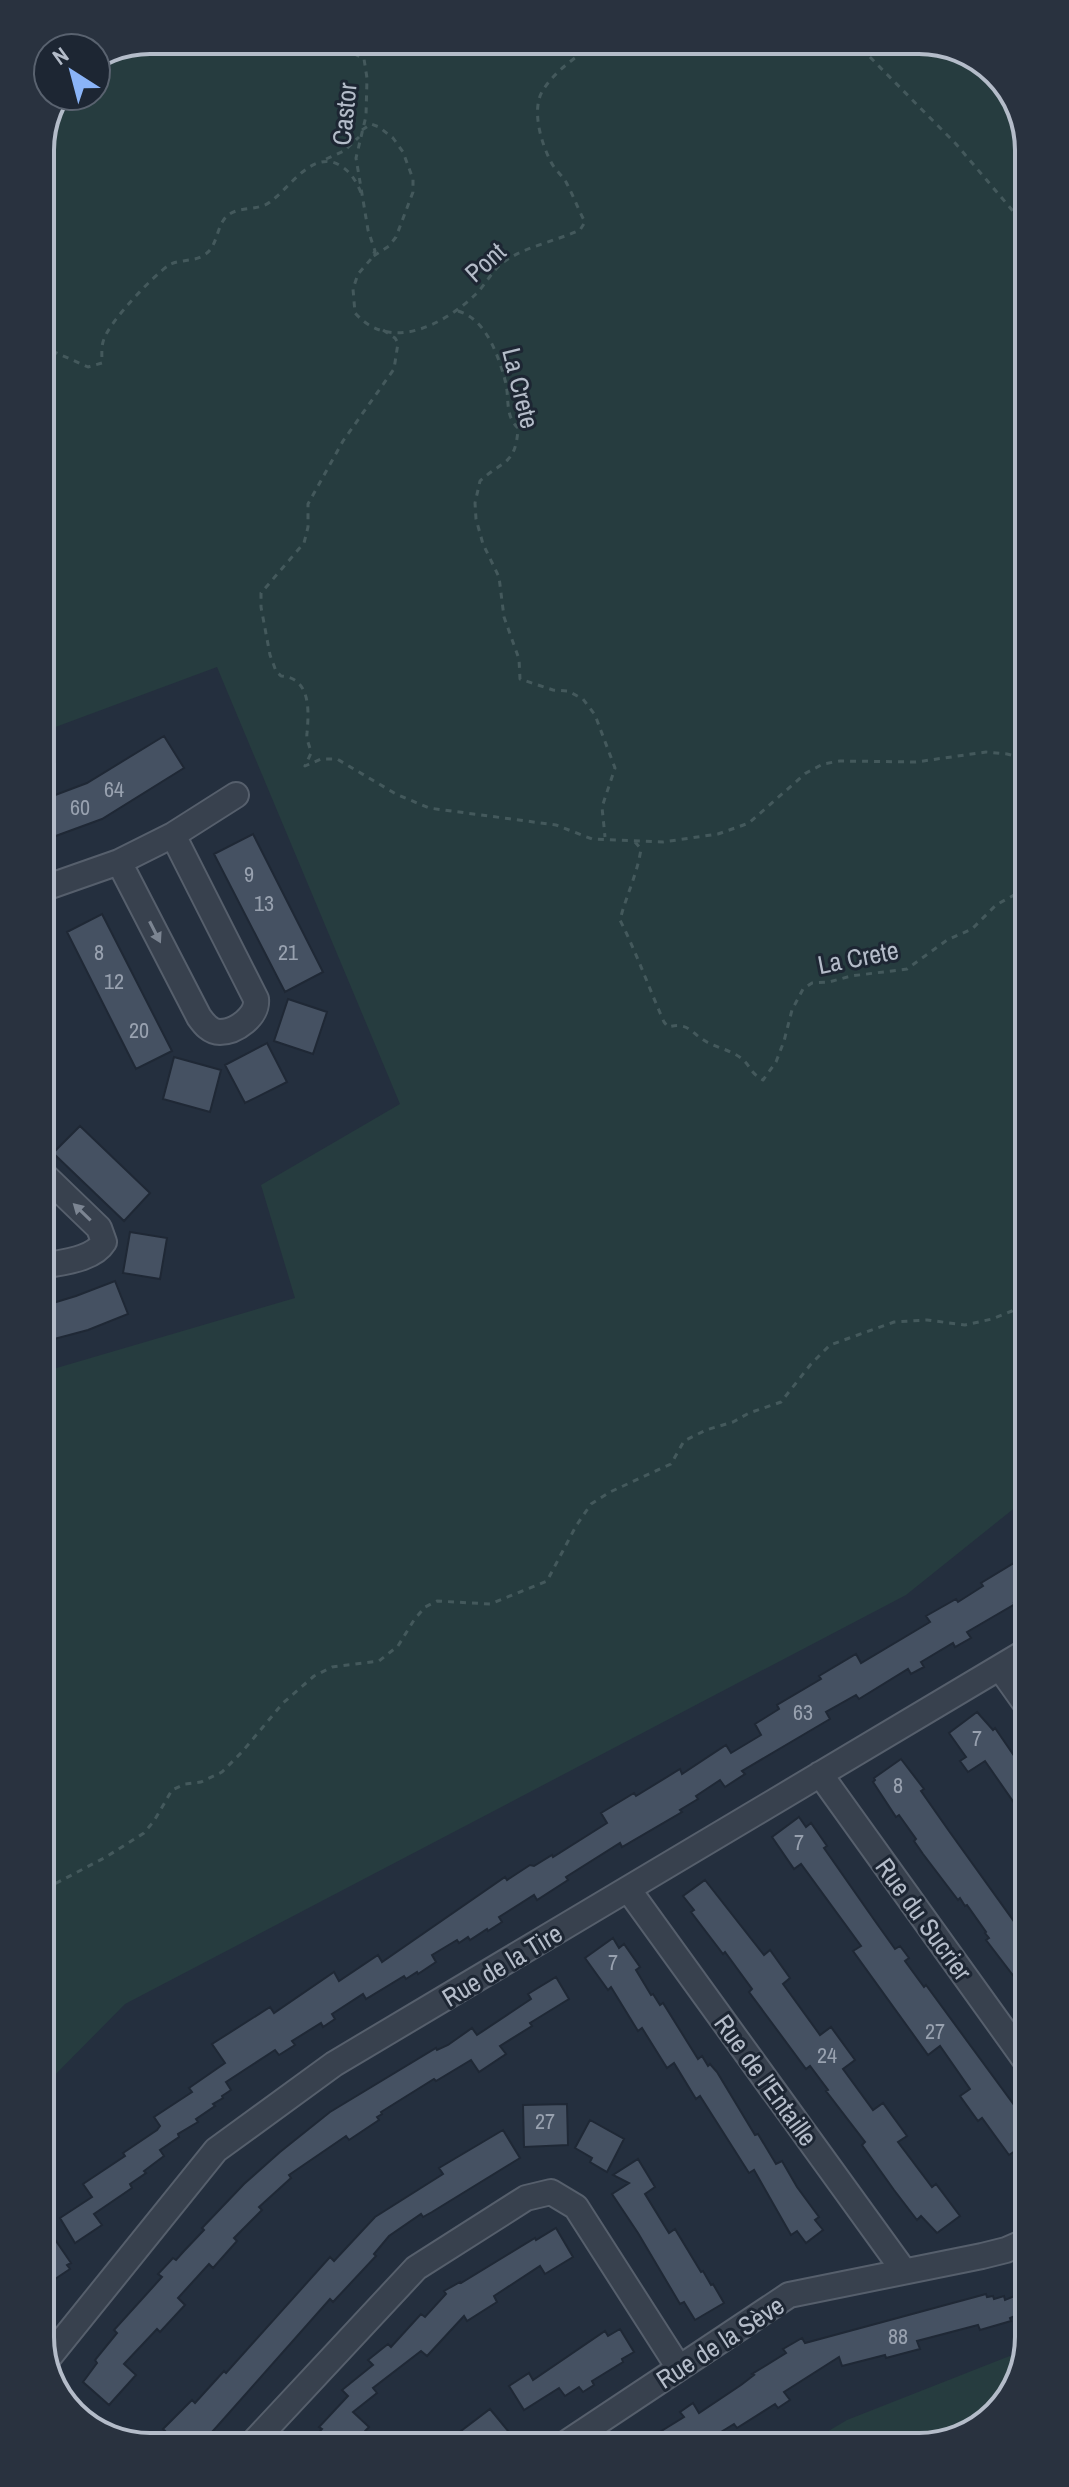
<svg xmlns="http://www.w3.org/2000/svg" width="1069" height="2487" viewBox="0 0 1069 2487" font-family="'Archivo Narrow',sans-serif">
<style>
.green{fill:#263c3f}
.building{fill:#455162;stroke:#1f2835;stroke-width:2}
.lines{fill:none;stroke-linecap:round;stroke-linejoin:round}
.minor-casing{stroke:#565f6c;stroke-width:28}
.path{stroke:#44595c;stroke-width:3;stroke-dasharray:6 6;stroke-linecap:butt}
.minor{stroke:#38414e;stroke-width:24}
.oneway{fill:#7c8592}
.labels{text-anchor:middle;dominant-baseline:central;stroke-width:6;stroke-linejoin:round;paint-order:stroke}
.number-label{font-size:22px;fill:#98a1af}
.street-label{font-size:26px;fill:#b4bcc9;stroke:#1d2633}
.rim{fill:none;stroke:#b4bcc9;stroke-width:4}
</style>
<rect width="100%" height="100%" fill="#242f3e"/>
<!-- green -->
<path class="green" d="M150,40h777l59,23 37,52 4,1383 -121,97 -781,409 -80,81 -2,-713 252,-74 -34,-113 139,-81 -183,-437 -175,65 -2,-589 22,-47h34v-34z
M1025,2350l-18,54 -53,37 -144,1 37,-22z"/>
<!-- building -->
<path class="building" d="M164,736l20,32 -82,51 -60,22v-41l45,-17z
M253,834l70,138 -38,20 -71,-138z
M102,914l70,137 -36,18 -69,-137z
M288,999l39,13 -14,42 -39,-13z
M267,1043l20,39 -42,21 -20,-38z
M174,1057l47,13 -11,42 -47,-13z
M80,1126l70,67 -26,28 -71,-68z
M130,1232l37,6 -7,41 -37,-6z
M115,1281l13,33 -40,16 -45,12v-36l33,-10z
M1014,1563l13,22v9l-13,9 1,1 -48,28 4,6 -16,9 -2,-4 -32,19 3,5 -13,7 -3,-5 -49,30 -3,-4 -30,17 4,7 -88,52 3,3 -20,13 -5,-7 -24,16 2,3 -18,11 2,2 -60,35 -2,-4 -54,34 2,3 -31,20 -3,-5 -35,22 3,5 -14,9 -1,-2 -17,11 -2,-3 -9,6 -2,-3 -25,15 4,7 -18,12 -1,-2 -11,7 -2,-3 -38,23 -3,-5 -31,20 3,5 -12,8 -2,-4 -29,18 3,4 -16,10 -4,-5 -49,32 5,8 -9,6 1,2 -10,6 2,2 -19,13 2,3 -20,12 1,3 -19,13 4,6 -20,15 2,2 -16,11 2,4 -38,26 8,11 -27,18 -15,-25 32,-21 -9,-13 42,-28 -2,-3 34,-23 3,-4 -6,-9 38,-25 -3,-4 36,-25 -13,-19 58,-37 4,6 60,-41 5,9 39,-26 4,7 123,-85 2,3 23,-15 4,1 18,-11 1,2 54,-34 -6,-10 33,-20 2,3 44,-27 2,5 44,-29 5,8 30,-18 -6,-11 24,-15 -2,-4 44,-26 -2,-3 37,-22 5,9 69,-41 -4,-6 30,-17 2,3 25,-16 -2,-3z
M977,1712l16,18 2,-2 33,48v47l-43,-62 -17,11 -8,-11 6,-4 -17,-24z
M901,1759l23,30 -3,2 28,40 79,110v54l-42,-55 3,-2 -4,-5 1,-1 -19,-27 -2,1 -5,-8 -2,2 -35,-46 -9,-13 2,-2 -17,-24 -3,2 -23,-35 2,-2 -1,-2z
M799,1817l7,10 5,-4 16,23 -3,2 51,73 20,28 5,-3 9,12 -4,3 19,26 2,-2 102,139 1,46 -14,-19 -6,4 -27,-37 -4,3 -18,-25 10,-7 -30,-43 -12,9 -75,-104 8,-5 -60,-82 -7,5 -22,-32z
M705,1880l59,75 6,-5 20,28 -7,6 37,51 11,-8 24,33 -12,9 30,41 10,-7 24,33 -9,6 34,45 4,-3 24,32 -23,17 -16,-17 -4,4 -23,-30 -32,-45 3,-3 -39,-51 2,-1 -18,-24 -4,3 -57,-77 3,-3 -27,-37 -2,2 -32,-42 3,-2 -11,-14z
M613,1938l6,10 5,-4 16,23 -4,3 15,25 2,-1 7,11 3,-2 35,56 4,-3 6,10 2,-2 7,8 38,63 3,-1 18,30 6,-3 15,26 22,30 -4,3 8,10 -17,13 -9,-12 -6,4 -37,-65 -5,3 -49,-77 -4,3 -22,-36 -7,5 -25,-40 -4,3 -27,-44 -3,3 -23,-32z
M556,1977l13,22 -39,24 2,3 -32,20 6,8 -27,18 -8,-12 -35,21 -2,-2 -53,33 1,2 -5,3 2,3 -30,20 -3,-4 -57,39 2,3 -32,29 3,3 -28,28 3,3 -24,27 -4,-4 -31,34 7,7 -25,27 -3,-3 -33,35 12,11 -27,30 -26,-23 14,-19 -2,-3 22,-27 -3,-3 48,-53 -4,-3 15,-16 3,2 8,-9 20,-21 -2,-2 42,-44 36,-32 50,-40 106,-64 1,2 11,-5 24,-17 5,7 54,-36 -3,-5z
M567,2104l1,41 -44,2 -1,-42z
M590,2120l34,19 -17,33 -17,-10 2,-4 -17,-10z
M503,2130l17,28 -88,54 -9,5 -2,-3 -32,22 -15,18 2,2 -43,46 -3,-3 -125,141 -2,-2 -7,8 -36,1 10,-11 -7,-7 29,-29 3,3 29,-32 2,2 104,-116 4,4 41,-44 68,-43 -4,-6z
M638,2159l17,28 -10,7 24,39 6,-4 26,43 2,-1 8,14 2,-1 11,19 -29,17 -11,-18 -4,2 -42,-71 -26,-39 17,-11 -16,-8z
M556,2228l17,29 -28,17 -5,-8 -46,30 3,6 -30,19 -3,-5 -37,40 -6,-5 -48,37 4,5 -24,19 16,15 -17,18 -45,1 15,-17 -3,-2 29,-31 -6,-6 31,-25 -5,-5 20,-16 3,3 30,-33 4,3 21,-23 -2,-3 16,-9 1,1 74,-45 1,2z
M56,2241l15,22 -4,2 3,4 -18,12 -7,-9v-23z
M1029,2290v20l-19,8 1,3 -31,9 -2,-5 -61,16 3,8 -34,9 -1,-3 -43,11 -3,-9 -55,35 6,8 -12,8 -3,-4 -38,24 -3,-4 -31,19h-61l42,-26 -4,-5 13,-9 6,10 42,-28 13,-10 -2,-1 34,-21 -3,-4 19,-11 3,5 181,-49 1,3 6,-1 1,3 10,-3 1,4z
M620,2329l14,23 -12,7 1,3 -31,19 2,4 -11,7 -4,-5 -14,9 -6,-8 -35,22 -15,-24 20,-13 4,7 72,-49 3,5z
M490,2409l19,23 -15,12 -23,1 -10,-14z"/>
<g class="lines">
<defs>
<path id="minor" d="M119,862l80,155c5,7 11,15 21,15 16,0 38,-16 36,-33l-83,-164
M42,889l77,-27 54,-27 63,-40
M43,1174l56,54 5,14c-11,18 -42,20 -61,24
M1000,1668l27,38
M820,1774l208,290
M628,1889l276,382
M46,2361l170,-211 118,-86 693,-413
M565,2444l224,-149 193,-39 24,-6 23,-10
M250,2446l166,-178 110,-70 25,-6 25,15 103,161"/>
</defs>
<!-- minor casing -->
<use href="#minor" class="minor-casing"/>
<!-- path -->
<path class="path" d="M286,40l4,11 7,3 5,-14
M335,40l3,5 26,14 3,19 -1,38 -10,42 12,72 7,21 -4,8 -13,15 -5,15 2,24c36,41 91,10 121,-19 10,-10 17,-25 29,-33 22,-15 51,-20 75,-31l5,-8c-7,-13 -12,-27 -19,-40 -4,-7 -11,-12 -15,-20 -10,-19 -20,-53 -8,-72 14,-22 37,-35 56,-50
M853,40l103,104 68,80
M362,130l9,-6 8,3 14,11 10,14 10,27v13l-17,45 -7,9 -17,11
M326,159l18,-8 15,-14
M458,311c28,8 40,44 47,69 5,17 -1,35 13,48 -2,37 -15,32 -38,53l-5,22 1,16 7,25 16,33 5,40 15,42 1,20 33,11 15,1 15,8 12,16 20,53 -13,39 3,30
M383,330l12,8 3,5 -4,26 -51,72 -35,63v23l-4,16 -43,50v14l9,48 6,16 5,5c30,2 28,35 26,57 -1,7 3,13 4,20l-6,13 16,-7h16l59,35 33,14 127,17 36,14 71,3 55,-8 31,-11 57,-50 17,-9 17,-3 76,1 70,-10 21,2 18,4
M41,346l47,21 14,-4c0,-8 -1,-17 2,-24 6,-18 49,-63 65,-74 11,-6 25,-3 35,-10 13,-7 12,-26 21,-37 11,-13 32,-6 45,-16 20,-14 43,-54 71,-36 11,7 16,17 21,29
M635,842l6,7c-4,26 -15,47 -21,71 17,34 29,68 44,102l4,5c5,-1 9,-2 13,-1 9,1 14,9 21,13 11,8 27,10 39,19 10,8 8,14 22,22l13,-18 8,-21 8,-31 11,-21 9,-6 17,-1 22,-6 56,-7 40,-29 25,-11 24,-24 29,-16
M45,1889l61,-32 38,-24 10,-12 18,-31 13,-6 16,-2 21,-10 20,-20 41,-49 31,-27 18,-9 47,-6 19,-15 16,-26 11,-13 12,-6 53,3 57,-23 29,-55 15,-22 19,-12 61,-28 13,-23 22,-11 27,-8 16,-9 32,-11 30,-38 19,-19 64,-23 33,-2 38,5 27,-6 20,-8 14,-13
M911,2442l11,-4 39,-2"/>
<!-- minor -->
<use href="#minor" class="minor"/>
</g>
<!-- one-way arrows -->
<defs><path id="oneway-solid" d="M-6-.8H1V-3.2L6.5 0L1 3.2V.8H-6Z" transform="scale(2)"/></defs>
<g class="oneway">
<use href="#oneway-solid" transform="translate(155 932) rotate(63)"/>
<use href="#oneway-solid" transform="translate(82 1212) rotate(-136)"/>
</g>
<g class="labels">
<!-- number labels -->
<g class="number-label">
<text x="114" y="789">64</text>
<text x="80" y="807">60</text>
<text x="249" y="874">9</text>
<text x="264" y="903">13</text>
<text x="99" y="952">8</text>
<text x="288" y="952">21</text>
<text x="114" y="981">12</text>
<text x="139" y="1030">20</text>
<text x="803" y="1712">63</text>
<text x="977" y="1738">7</text>
<text x="898" y="1785">8</text>
<text x="799" y="1842">7</text>
<text x="613" y="1962">7</text>
<text x="935" y="2031">27</text>
<text x="827" y="2055">24</text>
<text x="545" y="2121">27</text>
<text x="898" y="2336">88</text>
</g>
<!-- street labels -->
<g class="street-label">
<text transform="translate(344 114) rotate(-84)">Castor</text>
<text transform="translate(485 262) rotate(-42)">Pont</text>
<text transform="translate(521 388) rotate(76)">La Crete</text>
<text transform="translate(858 957) rotate(-11)">La Crete</text>
<text transform="translate(924 1919) rotate(54)">Rue du Sucrier</text>
<text transform="translate(502 1965) rotate(-31)">Rue de la Tire</text>
<text transform="translate(766 2080) rotate(54)">Rue de l'Entaille</text>
<text transform="translate(720 2342) rotate(-33)">Rue de la Sève</text>
</g>
</g>
<!-- crop -->
<path d="M0 0H1069V2487H0ZM150 54H919A96 96 0 0 1 1015 150V2337A96 96 0 0 1 919 2433H150A96 96 0 0 1 54 2337V150A96 96 0 0 1 150 54Z" fill="#29323f" fill-rule="evenodd"/>
<path class="rim" d="M150 54H919A96 96 0 0 1 1015 150V2337A96 96 0 0 1 919 2433H150A96 96 0 0 1 54 2337V150A96 96 0 0 1 150 54Z"/>
<!-- north arrow -->
<g transform="translate(72 72) rotate(324)"><circle r="38" fill="#1d2633" stroke="#59626f" stroke-width="2"/>
<path d="M0-6L14 30L0 20L-14 30Z" fill="#8ab4f8"/>
<text y="-12" font-size="22" font-weight="bold" text-anchor="middle" fill="#b4bcc9">N</text>
</g>
</svg>
